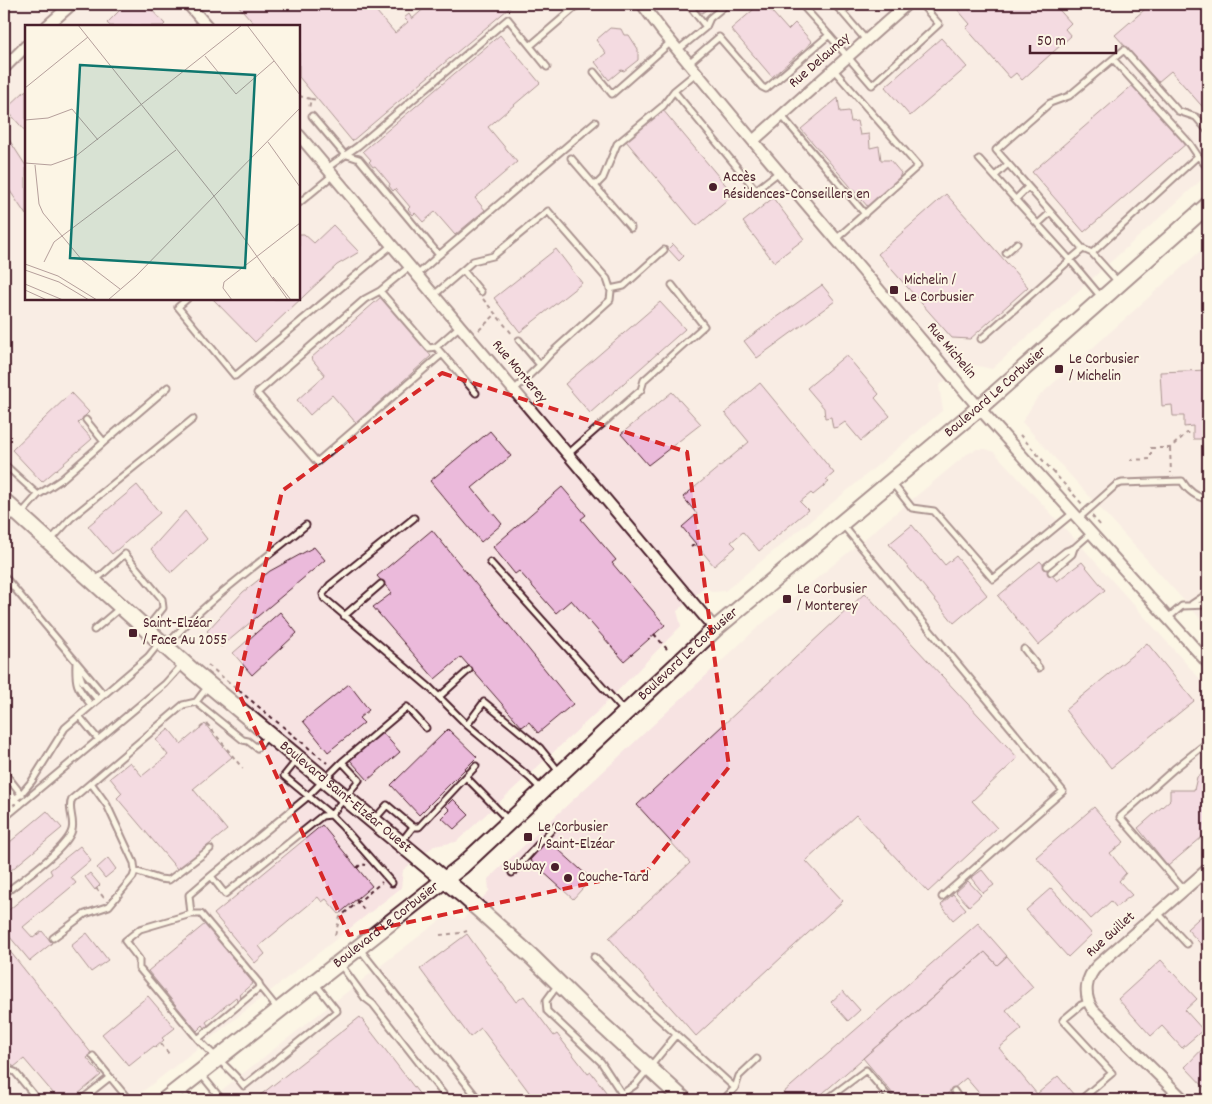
<svg xmlns="http://www.w3.org/2000/svg" width="1212" height="1104" viewBox="0 0 1212 1104" font-family="Dekko,sans-serif">
<style>
.built{fill:#f7e3e2;fill-rule:evenodd}
.building{fill:#ebbadb;stroke:#4a1f2b}
.lines{fill:none;stroke-linecap:round;stroke-linejoin:round}
.lane-casing{stroke:#4a1f2b;stroke-width:9}
.street-casing{stroke:#4a1f2b;stroke-width:14}
.secondary-casing{stroke:#4a1f2b;stroke-width:19}
.path{stroke:#4a1f2b;stroke-width:2;stroke-dasharray:4 4;stroke-linecap:butt}
.lane{stroke:#fcf5e5;stroke-width:5}
.street{stroke:#fcf5e5;stroke-width:10}
.secondary{stroke:#fcf5e5;stroke-width:15}
.marked{fill:none;stroke:#d62828;stroke-width:4;stroke-dasharray:10 6;stroke-linejoin:round}
.poi-dot{fill:#4a1f2b;stroke:#fcf5e5;stroke-width:2}
.labels{text-anchor:middle;dominant-baseline:central;stroke-width:4;stroke-linejoin:round;paint-order:stroke}
.street-label{font-size:15px;fill:#4a1f2b;stroke:#fcf5e5}
.poi-label{font-size:15px;fill:#4a1f2b;stroke:#fcf5e5;text-anchor:start}
.inset-road{fill:none;stroke:#b59f9b;stroke-width:1}
.view{fill:#0f766e;fill-opacity:0.15;stroke:#0f766e;stroke-width:2.5}
.inset-edge{fill:none;stroke:#4a1f2b;stroke-width:2.5}
</style>
<rect width="100%" height="100%" fill="#fcf5e5"/>
<filter id="ink" filterUnits="userSpaceOnUse"><feTurbulence type="fractalNoise" baseFrequency=".02" numOctaves="2"/><feDisplacementMap in="SourceGraphic" scale="10" xChannelSelector="R" yChannelSelector="G"/><feConvolveMatrix kernelMatrix="1 2 1 2 8 2 1 2 1" color-interpolation-filters="sRGB"/></filter>
<g filter="url(#ink)">
<!-- built -->
<path class="built" d="M4,4h1204v170l-216,195 -28,-6 -25,23 4,24 -89,75 -129,106 -12,1 -8,-5 -28,24 4,15 -84,86 -141,130 -22,4 -31,24 -2,18 -269,212h-128zM26,26h273v273h-273z
M1208,244v383l-186,-205 15,-24z
M977,449h9l8,3 89,96 125,140v412h-999l175,-137 63,-48 16,4 26,-28 -1,-12 269,-251 210,-174z"/>
<!-- building -->
<path class="building" d="M126,4h20l19,20 -2,2h-53l-3,-3z
M237,4h133l25,29 13,-11 -4,-4 5,-4 3,5 17,-15h85l-162,137 -53,-64v-51h-43z
M694,4h20l-12,9 -4,-2z
M760,4h5l23,26 7,-7 17,19 -40,35 -41,-48z
M963,4h91l17,19 -6,6 6,7 -49,44 -6,-7 -6,5 -44,-50 4,-4 -13,-15z
M1151,4h57v109l-37,-42 -13,11 -43,-47z
M610,28l11,1 3,6h5l9,14v11l-14,11 -3,-1 -12,10 -14,-18 11,-9 -10,-13z
M500,35l40,48 -52,44 29,35 -42,36 10,12 -30,25 -20,-23 -12,10 -8,-9 -2,2 -5,-6 2,-2 -15,-18 -2,2 -4,-5 1,-2 -15,-18 -2,1 -4,-5 2,-2 -8,-9z
M941,38l26,29 -57,49 -25,-29z
M1135,83l52,60 -103,89 -52,-60z
M26,90v42l-20,-23z
M838,98l2,14 9,-1 2,11 6,-1 3,14 9,-1 1,14 9,-2 2,14h9l11,13 -3,8 -30,26 -67,-78z
M663,110l71,85 -37,31 -71,-85z
M8,138l18,28v49l-22,-33v-41z
M946,194l82,93 -58,52 -18,-1 -74,-84z
M773,198l31,41 -30,23 -31,-40z
M333,225l26,27 -22,13 -82,77 -42,-43h86v-65h5l10,9z
M673,244l11,12 -5,5 -11,-12z
M556,249l26,34 -62,49 -26,-34z
M822,285l13,16 -78,57 -13,-17z
M381,297l50,59 -75,67 -24,-28 -22,20 -13,-15 28,-25 -14,-17z
M660,302l25,27 -95,84 -25,-29z
M846,355l33,39 -4,4 15,18 -29,25 -16,-19 -7,5 -5,1 -2,-11 -6,1 -1,-10 -17,-20z
M1208,370v95l-1,-26h-14v-13l-9,1v-11h-11l-1,-11 -10,1 -2,-34z
M760,383l74,90 -8,7 3,2 -16,13 -2,-2 -11,9 8,8 -49,41 -16,-19 -12,10 5,5 -22,19 -32,-39 15,-13 -14,-17 66,-55 -24,-29z
M672,392l29,32 -53,41 -27,-31z
M71,393l18,19 -11,11 14,16 -50,43 -30,-32z
M490,431l21,25 -39,32 30,36 -21,18 -51,-61z
M137,485l23,28 -48,41 -24,-28z
M562,487l24,28 -5,4 35,41 -4,3 53,62 -41,36 -53,-61 -15,13 -37,-42 -4,3 -22,-27z
M185,511l22,28 -36,34 -20,-24z
M912,525l33,40 11,-9 31,39 -33,28 -65,-79z
M432,530l141,174 -35,29 -9,-11 -7,5 -61,-70 -26,22 -62,-72 19,-14 -15,-17z
M314,547l11,13 -104,87 -14,-16 36,-39 27,-21z
M1040,561l17,20 25,-19 23,28 -67,55 -40,-49z
M865,593l153,165 -46,43 25,27 -69,64 -72,-77 -50,46 37,40 -147,135 -87,-98 81,-75 -53,-58z
M280,612l17,21 -45,42 -19,-22z
M1147,643l47,58 -83,67 -46,-58z
M349,684l20,26 -10,8 5,5 -36,29 -25,-31z
M205,724l27,33 -39,32 34,41 -49,40 -61,-72 5,-5 -12,-15 20,-16 12,14 26,-21 -12,-15 13,-11 12,15z
M448,729l29,28 -58,58 -28,-30z
M382,732l18,20 -32,28 -18,-20z
M1208,768v64l-40,34 -30,-38 32,-28v-10h24l3,-13z
M453,799l16,16 -15,14 -12,-11 8,-8 -4,-4z
M1094,807l30,35 -14,11 16,20 -7,8 13,14 -16,12 -5,-6 -20,18 -55,-62z
M47,811l15,17 -58,48v-29z
M322,825l50,61 -33,28 -13,-15 -4,3 -4,-5 -59,49 6,8 -10,9 -41,-49z
M548,840l43,39 -18,20 -43,-39z
M80,846l11,14 -20,17 5,6 -53,44 10,11 9,-7 10,12 -22,18 -26,-31v-16l48,-40 -2,-4z
M108,858l8,11 -11,9 -8,-10z
M982,870l12,15 -11,8 -12,-15z
M90,873l10,12 -5,5 -10,-13z
M968,881l13,14 -12,11 -13,-14z
M1051,888l41,46 -24,23 -42,-47z
M953,894l13,15 -13,11 -12,-15z
M1208,910v42l-21,-23z
M978,923l29,33 -10,9 -12,-13 -170,148h-40z
M205,924l48,59 -14,12 2,2 -2,1 -2,2 -1,-3 -30,25 2,3 -3,3 -2,-3 -6,6 -49,-60z
M87,933l21,27 -17,12 -20,-26z
M467,934l49,68 8,-6 30,40 3,-2 31,40 3,-2 21,28h-77l-54,-72 -11,9 -50,-68z
M4,944l88,110 -5,4 14,17 -30,25h-12l-35,-41 -10,8 -10,-12z
M985,952l12,13 10,-9 26,31 -27,23 16,19 -23,19 38,46 21,-18 16,19 -6,5h-83l-19,-22 -26,22h-42l-35,-42z
M1161,960l36,39 -12,11 18,20 -21,18 -20,-22 -11,10 -33,-37z
M843,991l17,19 -12,11 -17,-19z
M148,996l27,32 -13,10 2,2 -9,8 -1,-2 -25,20 -27,-32z
M360,1017l64,83h-170z
M1208,1043v48l-23,-24z"/>
<g class="lines">
<defs>
<path id="lane" d="M801,4l28,31
M834,4l8,8
M851,4l-9,8 24,28
M706,27l4,-9 17,-14
M530,46l49,-42
M678,50l28,-23 -18,-23
M1113,59l11,-9 54,61 18,6 12,14
M689,63l30,-26 43,50 4,2 63,-54 43,50 67,-61 -18,-20
M833,69l85,97 -82,73
M594,72l18,22 59,-52
M696,73l-22,18 82,99 23,-18
M312,116l32,38 15,5 80,96 -22,20
M782,116l83,98
M571,158l24,28
M979,159l91,101 -89,79
M327,168l31,-22 150,-127 39,48
M995,176l13,-12
M1016,199l12,-12
M299,203l34,-28
M1038,224l12,-11
M631,228l-36,-42 8,-8 14,-34 46,-38 11,-15
M1083,249l-87,-99 54,-47 19,-7 44,-37 77,85 8,12
M1006,253l11,-10
M1092,253l-9,-4 -13,11 31,37
M439,255l156,-133
M409,267l-29,24 49,57 7,-1 24,-21
M463,270l10,-9 20,-5 55,-45 59,68 4,12 -1,9 -59,53 -11,12
M1119,283l-27,-30 106,-97 10,12
M610,289l14,-3 40,-36
M380,291l-15,8 -108,94 60,69 125,-108
M434,295l29,-25 18,22
M187,299l-9,8 57,69 157,-131
M436,347l40,46
M514,390l26,-25 -21,-25
M104,442l64,-55
M568,454l73,-64 3,-10 60,-54 -32,-41
M4,464l34,31 -16,18
M893,484l19,24 22,3 59,68 80,-66
M38,495l24,-16 42,-37 -18,-22
M414,518l-84,67 -7,9 1,4 105,89 38,38
M1078,519l38,-34 6,-2 60,-2c5,9 15,17 26,18
M842,524l221,267 -121,106
M51,540l20,-22 122,-99
M490,562l135,150
M1047,566l19,-15 8,-3
M1051,572l21,-18 2,-6 17,-15
M4,576l100,119
M96,580l29,-26 37,45 1,9 -16,20
M1192,604l12,-8 4,-1
M344,616l37,-32
M1168,618l14,-12 26,-1
M94,630l26,-22
M166,646c40,-46 93,-82 140,-121
M1024,649l15,19
M76,662c-1,24 1,25 15,43
M78,669l4,12 16,19
M209,685l-13,17 47,38 5,1 9,7 10,-12
M439,697l30,-27
M79,716l19,23
M297,760l-13,16 47,39
M342,762l65,-55 19,21
M4,772l18,23
M466,777l41,42
M4,784l16,21
M541,789l-11,-11 -63,-53 17,-23 56,46 20,25
M4,797l7,9
M4,808l17,-14 11,-13 33,-53 83,-71 12,-15
M331,815l-9,1 -97,78 -14,-18 94,-77 37,-37 17,18 -28,35 11,11 50,57
M4,818l161,-134 18,-20
M374,820l13,-15 26,22 -11,14
M413,827h6l57,-61
M135,871l24,8 10,1 41,-31
M512,873l43,-47
M1184,890l-64,-73 54,-48 34,-27
M4,894c16,-13 63,-45 68,-64 3,-11 -5,-21 0,-31l111,-94 13,-3
M1158,913l29,31
M191,914h10l58,69 1,4
M53,938l32,-24 24,-8 24,-29 2,-6 -1,-8 -27,-58 -16,-22
M359,948l120,152
M594,957l42,41 99,90 -12,12
M340,964l25,34 8,6 75,96
M557,986l-11,15 1,10 54,51 21,32 13,-9 41,-50
M277,1008l-17,-21 -62,52c15,17 33,30 46,47l93,-75 -22,-28
M198,1039l-59,-71v-9l-14,-18 15,-12 51,-15 -2,-19 22,-19
M93,1056l17,21
M4,1071l2,-2 9,3 23,28
M200,1073l22,27
M735,1088l4,-12 18,-17
M181,1089l8,11
M954,1091l6,9
M81,1100l29,-23 19,23
M826,1100l40,-30 25,30
M1082,1100l2,-3 28,-24 -49,-53 18,-15 8,-3"/>
<path id="street" d="M188,4l19,22
M642,4l20,27 91,110 226,267 229,255
M47,26l25,-22
M4,68l22,-22
M299,135l416,494
M753,141l154,-137
M4,1097l2,3
M1184,1100l-91,-90c-10,-15 -8,-32 5,-45l110,-96"/>
<g id="secondary">
<path id="s1" d="M4,501l191,172 269,223 69,62 54,53 97,89"/>
<path id="s2" d="M165,1100l297,-234 253,-237 264,-221 229,-203"/>
</g>
</defs>
<!-- lane casing -->
<use href="#lane" class="lane-casing"/>
<!-- street casing -->
<use href="#street" class="street-casing"/>
<!-- secondary casing -->
<use href="#secondary" class="secondary-casing"/>
<!-- path -->
<path class="path" d="M299,96l12,3 -2,9
M311,99l7,1
M483,299l30,36
M479,330l16,-15
M1020,435l63,70
M1170,448l1,25
M1130,460l21,-1v-11h19l17,-15h6
M1092,516l10,11
M691,547l4,-3
M654,634l13,15
M208,665l119,98
M200,728l5,-4 3,1 35,44
M357,868l4,-4 5,1
M96,888l8,10
M356,900l9,11
M335,935l5,-18 42,-35
M440,935l21,-2 6,-2
M161,1044l8,10"/>
<!-- lane -->
<use href="#lane" class="lane"/>
<!-- street -->
<use href="#street" class="street"/>
<!-- secondary -->
<use href="#secondary" class="secondary"/>
</g>
</g>
<!-- marked area -->
<path d="M0 0H1212V1104H0ZM442,373l245,79 42,315 -82,104 -298,64 -112,-246 45,-198z" fill="#fcf5e5" fill-opacity=".55" fill-rule="evenodd"/>
<path class="marked" d="M442,373l245,79 42,315 -82,104 -298,64 -112,-246 45,-198z"/>
<!-- markers -->
<g class="poi-dot">
<circle cx="713" cy="187" r="5"/>
<rect x="889" y="285" width="10" height="10" rx="2.5"/>
<rect x="1054" y="364" width="10" height="10" rx="2.5"/>
<rect x="782" y="594" width="10" height="10" rx="2.5"/>
<rect x="128" y="628" width="10" height="10" rx="2.5"/>
<rect x="523" y="832" width="10" height="10" rx="2.5"/>
<circle cx="555" cy="867" r="5"/>
<circle cx="568" cy="878" r="5"/>
</g>
<g class="labels">
<!-- street labels -->
<g class="street-label">
<text transform="translate(820 61) rotate(-41)">Rue Delaunay</text>
<text transform="translate(951 351) rotate(50)">Rue Michelin</text>
<text transform="translate(519 372) rotate(50)">Rue Monterey</text>
<text stroke="none"><textPath href="#s2" startOffset="1092">Boulevard Le Corbusier</textPath></text>
<text stroke="none"><textPath href="#s2" startOffset="688">Boulevard Le Corbusier</textPath></text>
<text stroke="none"><textPath href="#s1" startOffset="452">Boulevard Saint-Elzéar Ouest</textPath></text>
<text stroke="none"><textPath href="#s2" startOffset="282">Boulevard Le Corbusier</textPath></text>
<text transform="translate(1111 935) rotate(-42)">Rue Guillet</text>
</g>
<!-- poi labels -->
<g class="poi-label">
<text x="723" y="178">Accès<tspan x="723" dy="17">Résidences-Conseillers en</tspan></text>
<text x="904" y="281">Michelin /<tspan x="904" dy="17">Le Corbusier</tspan></text>
<text x="1069" y="360">Le Corbusier<tspan x="1069" dy="17">/ Michelin</tspan></text>
<text x="797" y="590">Le Corbusier<tspan x="797" dy="17">/ Monterey</tspan></text>
<text x="143" y="624">Saint-Elzéar<tspan x="143" dy="17">/ Face Au 2055</tspan></text>
<text x="538" y="828">Le Corbusier<tspan x="538" dy="17">/ Saint-Elzéar</tspan></text>
<text x="545" y="867" text-anchor="end">Subway</text>
<text x="578" y="878">Couche-Tard</text>
</g>
</g>
<!-- overview -->
<g transform="translate(25 25)">
<rect width="275" height="275" fill="#fcf5e5"/>
<path class="inset-road" d="M53,0l133,167 77,108M222,0l53,70M180,31l31,38 38,-33M0,63l63,-51M0,95l23,-2 24,-9 26,31M243,117l32,45M0,138l26,2 25,-9 166,-131M10,140l4,39 4,9 39,47 38,29M19,237l10,-20 122,-92M0,239l33,12 39,24M0,245l34,12 30,18M248,252l18,23M0,259l38,16M0,265l22,10M83,275l28,-24 164,-168M207,275l-9,-12 1,-6 76,-59"/>
<path class="view" d="M55,40l175,10 -10,193 -175,-10z"/>
<rect width="275" height="275" class="inset-edge"/>
</g>
<!-- margin -->
<rect width="1212" height="1104" fill="none" stroke="#fcf5e5" stroke-width="20"/>
<rect x="10" y="10" width="1192" height="1084" fill="none" stroke="#4a1f2b" stroke-width="2" filter="url(#ink)"/>
<!-- scale -->
<path d="M1030 45v8h86v-8" fill="none" stroke="#4a1f2b" stroke-width="2.5"/>
<text x="1037" y="45" font-size="15" fill="#4a1f2b" stroke="#fcf5e5" stroke-width="4" paint-order="stroke">50 m</text>
</svg>
